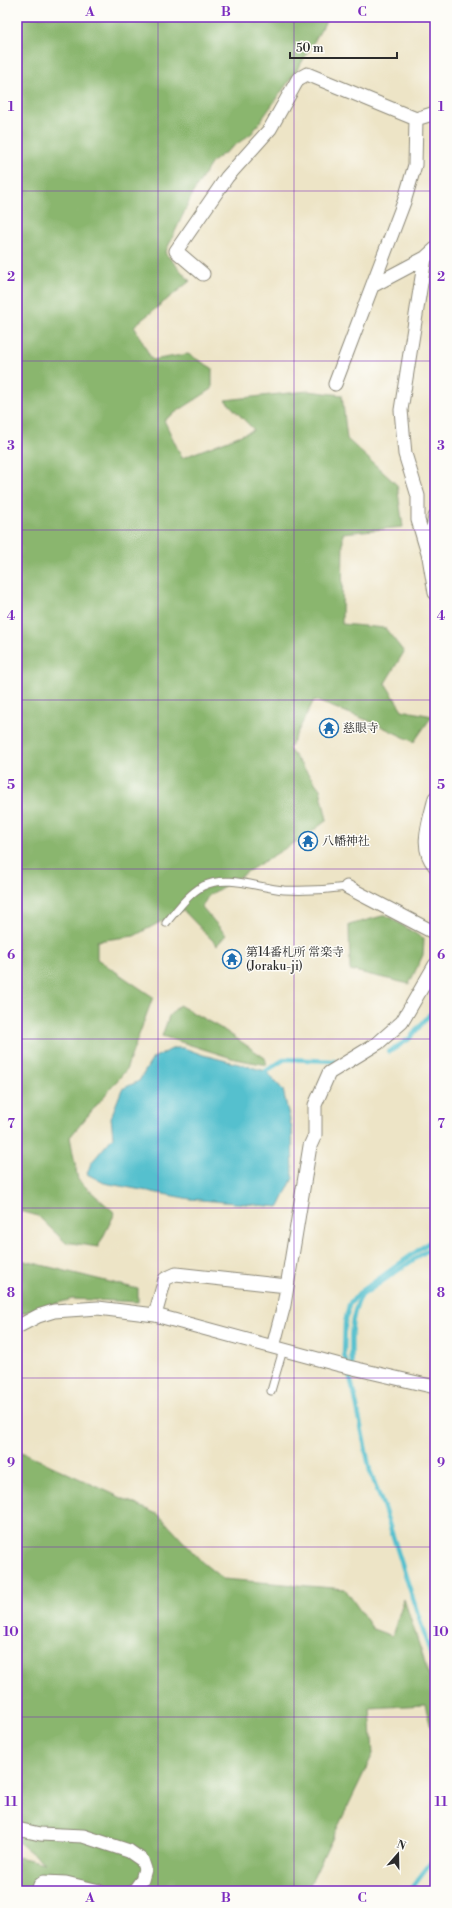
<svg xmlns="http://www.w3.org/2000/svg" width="452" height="1908" viewBox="0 0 452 1908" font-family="'Libre Bodoni','Noto Serif JP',serif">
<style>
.forest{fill:#8ab66e;stroke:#5a704c}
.water{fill:#54c0ce;stroke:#40767c}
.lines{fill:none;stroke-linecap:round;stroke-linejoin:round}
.stream{stroke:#54c0ce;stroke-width:4.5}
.service-casing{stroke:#8c8878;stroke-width:9}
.minor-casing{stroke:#8c8878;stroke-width:15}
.service{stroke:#fff;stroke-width:7}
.minor{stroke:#fff;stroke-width:13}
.grid{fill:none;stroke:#7b2cbf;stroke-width:1;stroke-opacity:0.55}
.labels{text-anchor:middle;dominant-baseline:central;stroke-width:3;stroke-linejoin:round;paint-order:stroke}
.poi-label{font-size:12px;fill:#2b2b2b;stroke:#fdfcf7;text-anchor:start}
.neatline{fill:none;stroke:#7b2cbf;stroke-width:1.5}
.grid-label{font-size:13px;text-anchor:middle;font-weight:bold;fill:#7b2cbf}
</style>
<rect width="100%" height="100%" fill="#fdfcf7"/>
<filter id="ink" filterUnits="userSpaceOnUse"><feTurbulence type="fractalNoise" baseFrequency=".025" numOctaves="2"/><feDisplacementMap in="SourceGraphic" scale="8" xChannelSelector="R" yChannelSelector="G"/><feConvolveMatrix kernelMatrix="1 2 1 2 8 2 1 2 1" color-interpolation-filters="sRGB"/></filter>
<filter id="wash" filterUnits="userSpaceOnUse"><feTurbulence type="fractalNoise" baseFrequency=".012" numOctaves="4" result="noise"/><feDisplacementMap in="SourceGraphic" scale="16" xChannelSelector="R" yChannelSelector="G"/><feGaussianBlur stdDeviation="0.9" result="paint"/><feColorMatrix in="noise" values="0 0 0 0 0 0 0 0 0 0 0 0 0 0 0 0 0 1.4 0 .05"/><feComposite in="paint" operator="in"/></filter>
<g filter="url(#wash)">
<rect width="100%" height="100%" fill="#ede4c6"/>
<!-- forest -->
<path class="forest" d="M17,17l311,1 -29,49 -47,66 -40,29 -18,29 -29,62 25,28 -56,45 18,34 36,-6 24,14v21l-48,31 18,38 72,-28 -29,-30 83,-9 34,4 5,44 50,46 6,42 -60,6 -1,91 43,4 19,24 -19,31 17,27 30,6 -18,26 -42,-20 -58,-22 -25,49 31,40 7,31 -17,13 -102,63 -6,11 24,28 -9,10 -34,-35 -49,26 -37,5v18l56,38 -27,73 -56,67 8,43 37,33 -17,34 -33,-5 -27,-26 -21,-6z
M386,915l38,24 -1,16 -14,29 -59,-14 -1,-45z
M179,1005l45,25 41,28 2,7 -32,-6 -73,-23 7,-20z
M17,1259l121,30v13l-66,-3 -49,14 -6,4z
M17,1450l142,65 43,47 21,17 122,10 28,40 19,7 12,-37 31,94v49l-10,-37 -55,3 3,46 -66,137h-290v-34l27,6 -27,-22z"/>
<!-- water -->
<path class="water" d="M174,1048h10l19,7 63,16 17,19 9,39 1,49 -14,29 -89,-8 -86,-16 -17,-9 4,-11 22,-26 -2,-20 11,-28 17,-8 14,-23z"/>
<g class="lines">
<!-- stream -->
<path class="stream" d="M389,1052l20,-13 22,-26 4,2
M266,1071l19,-12 49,2
M435,1238l-76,55 -10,12 -4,18 -1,31 11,43 15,74 14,37 51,160
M352,1366c-1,-25 -3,-47 9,-70l74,-51
M409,1891l26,-34"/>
</g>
</g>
<g filter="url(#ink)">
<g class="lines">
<defs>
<path id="service" d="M166,923c11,-13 22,-29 37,-37 25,-12 55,2 81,4 21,1 42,0 63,-3
M271,1391l12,-41"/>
<path id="minor" d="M435,249l-10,9 -24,152 4,44 13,42v24l11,37 6,36
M203,274l-27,-23 51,-74 43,-48 28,-50 9,-5 109,45 19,-6
M374,285l51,-27
M335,384l69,-182 11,-37 1,-46
M429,551l6,-34
M435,798c-5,22 -17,50 0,68
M347,887l88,46
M155,1315l10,-36 11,-5 111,12
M17,1327l21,-11 16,-5 44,-3 57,7 185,50 95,22
M273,1347l11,-42 26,-159 5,-11v-30l14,-32 49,-30 24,-21 33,-57
M17,1829l23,5 43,2 46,15 13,9 3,9 -3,11 -8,11
M38,1891l2,-6 4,-3 22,1 33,8"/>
</defs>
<!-- service casing -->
<use href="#service" class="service-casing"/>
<!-- minor casing -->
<use href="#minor" class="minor-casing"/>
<!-- service -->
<use href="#service" class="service"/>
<!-- minor -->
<use href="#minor" class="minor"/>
</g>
</g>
<!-- grid -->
<path class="grid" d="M158,17v1874M294,17v1874M17,191h418M17,361h418M17,530h418M17,700h418M17,869h418M17,1039h418M17,1208h418M17,1378h418M17,1547h418M17,1717h418"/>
<!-- icons -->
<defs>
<symbol id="temple-ring" viewBox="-11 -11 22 22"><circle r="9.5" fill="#fdfcf7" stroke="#1f6fb2" stroke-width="1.5"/><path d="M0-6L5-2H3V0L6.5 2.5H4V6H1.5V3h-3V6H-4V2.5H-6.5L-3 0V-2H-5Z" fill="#1f6fb2"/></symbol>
</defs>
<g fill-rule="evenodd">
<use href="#temple-ring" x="318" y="717" width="22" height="22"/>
<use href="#temple-ring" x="297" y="830" width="22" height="22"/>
<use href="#temple-ring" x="221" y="948" width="22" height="22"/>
</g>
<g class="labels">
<!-- poi labels -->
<g class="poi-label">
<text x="343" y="728">慈眼寺</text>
<text x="322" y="841">八幡神社</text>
<text x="246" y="952">第14番札所 常楽寺<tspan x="246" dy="14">(Joraku-ji)</tspan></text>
</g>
</g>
<!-- margin -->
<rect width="452" height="1908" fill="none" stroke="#fdfcf7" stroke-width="44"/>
<!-- north arrow -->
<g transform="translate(398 1854) rotate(20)" stroke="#fdfcf7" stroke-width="3" paint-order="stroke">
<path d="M0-3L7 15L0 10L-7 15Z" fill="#2b2b2b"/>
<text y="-6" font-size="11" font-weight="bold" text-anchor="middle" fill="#2b2b2b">N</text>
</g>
<!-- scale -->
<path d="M290 52v6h107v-6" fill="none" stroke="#2b2b2b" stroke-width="2"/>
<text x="296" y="52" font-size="12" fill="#2b2b2b" stroke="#fdfcf7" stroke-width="3" paint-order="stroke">50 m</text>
<rect x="22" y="22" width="408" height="1864" class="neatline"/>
<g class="grid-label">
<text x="90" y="16">A</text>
<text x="226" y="16">B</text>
<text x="362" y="16">C</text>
<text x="11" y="111">1</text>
<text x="441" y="111">1</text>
<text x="11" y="281">2</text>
<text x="441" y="281">2</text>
<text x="11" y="450">3</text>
<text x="441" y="450">3</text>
<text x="11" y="620">4</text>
<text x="441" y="620">4</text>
<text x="11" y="789">5</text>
<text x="441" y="789">5</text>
<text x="11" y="959">6</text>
<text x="441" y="959">6</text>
<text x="11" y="1128">7</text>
<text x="441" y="1128">7</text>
<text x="11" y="1297">8</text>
<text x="441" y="1297">8</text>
<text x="11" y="1467">9</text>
<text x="441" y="1467">9</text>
<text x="11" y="1636">10</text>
<text x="441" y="1636">10</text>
<text x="11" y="1806">11</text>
<text x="441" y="1806">11</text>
<text x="90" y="1902">A</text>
<text x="226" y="1902">B</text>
<text x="362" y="1902">C</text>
</g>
</svg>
